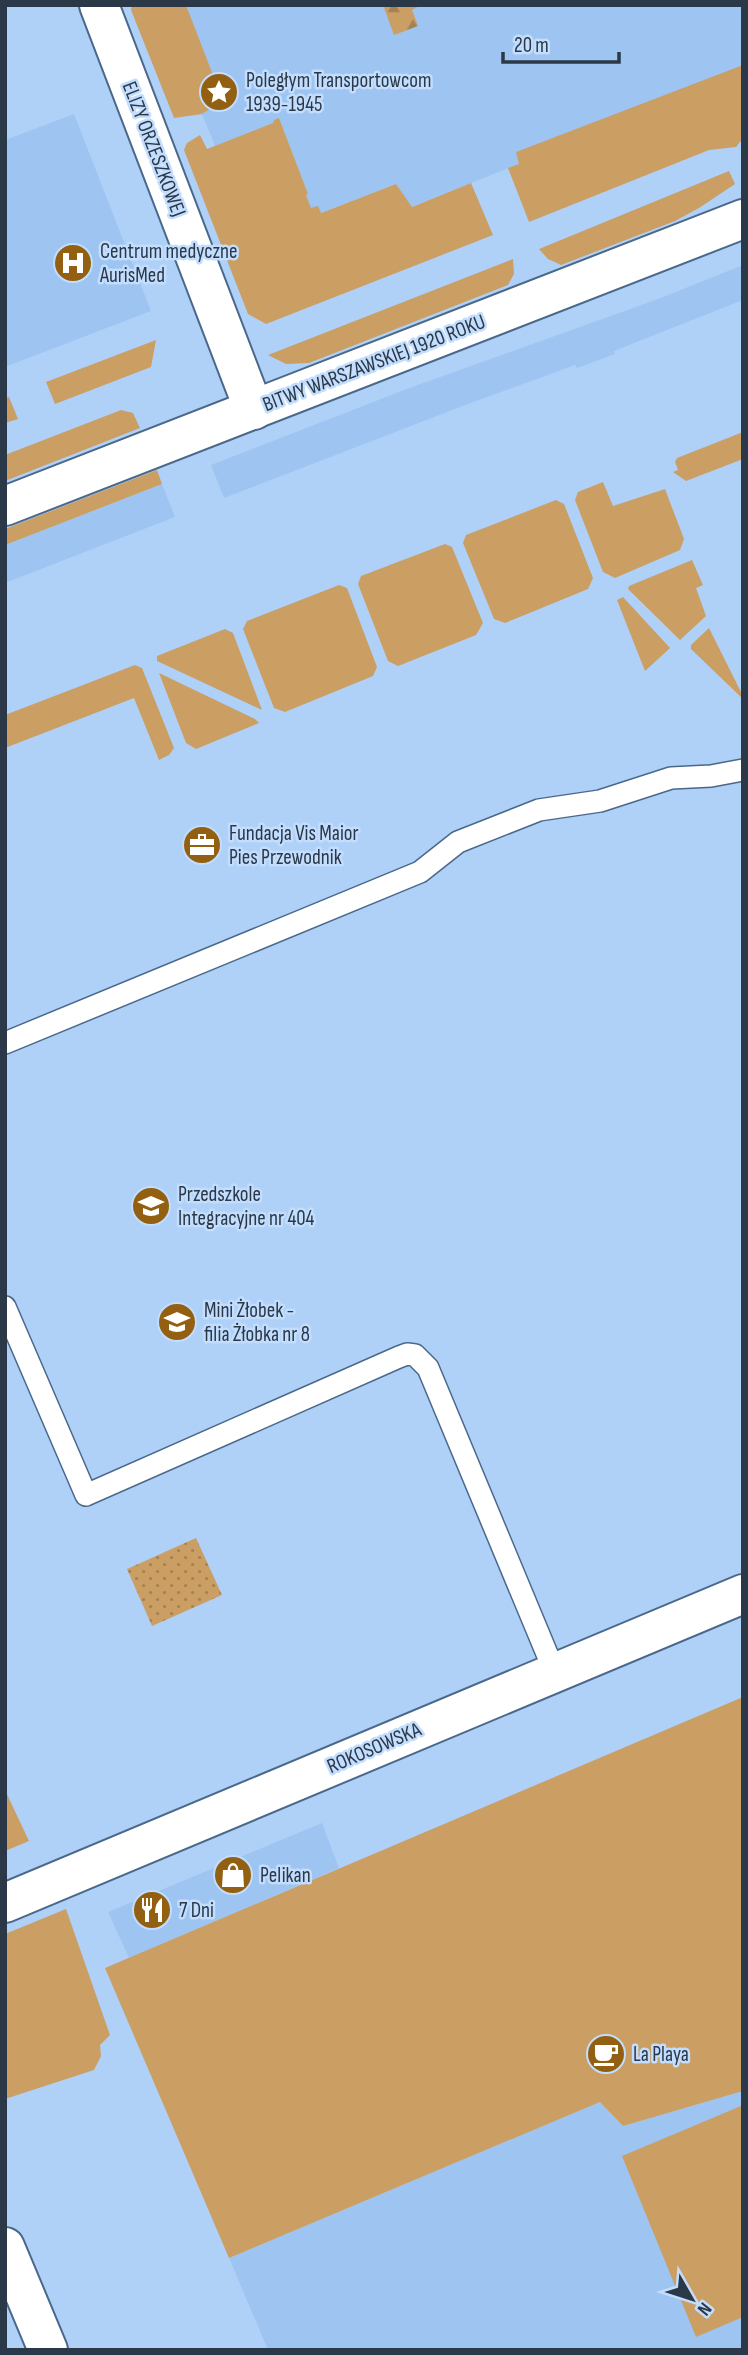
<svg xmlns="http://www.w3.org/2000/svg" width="748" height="2355" viewBox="0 0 748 2355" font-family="'Sofia Sans Condensed',sans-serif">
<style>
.built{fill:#9ec5f1}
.green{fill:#cb9e63}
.forest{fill:url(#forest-firs)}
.park{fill:url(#park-dots)}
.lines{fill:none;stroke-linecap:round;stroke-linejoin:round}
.lane-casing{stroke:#4a688a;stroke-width:24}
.street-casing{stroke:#4a688a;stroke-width:42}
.secondary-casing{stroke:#4a688a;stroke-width:42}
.lane{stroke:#fff;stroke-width:21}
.street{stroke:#fff;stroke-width:38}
.secondary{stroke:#fff;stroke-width:38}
.labels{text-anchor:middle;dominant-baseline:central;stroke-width:5;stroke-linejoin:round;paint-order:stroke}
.poi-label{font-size:21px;fill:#2a3847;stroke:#c2ddfd;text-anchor:start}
.street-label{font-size:21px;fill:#2a3847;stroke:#c2ddfd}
</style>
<defs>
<pattern id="forest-firs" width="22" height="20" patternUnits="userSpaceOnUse" patternTransform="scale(1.75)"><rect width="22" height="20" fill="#cb9e63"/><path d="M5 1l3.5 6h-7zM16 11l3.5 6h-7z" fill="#a58253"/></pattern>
<pattern id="park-dots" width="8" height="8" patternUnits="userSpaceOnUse" patternTransform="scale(1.75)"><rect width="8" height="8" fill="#cb9e63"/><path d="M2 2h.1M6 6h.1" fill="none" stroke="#a58253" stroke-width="1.8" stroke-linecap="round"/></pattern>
</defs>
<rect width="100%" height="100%" fill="#afd1f8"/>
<!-- built -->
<path class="built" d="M186,5h557v81l-224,78 -108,43 -15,-23 -76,29 -9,-4 -5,-14 2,-1 -29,-76 -5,5 -59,23 -13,-32 20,-13z
M74,114l77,197 -146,56v-227z
M743,265v35l-129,51 1,3 -38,14 -2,-3 -107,39 -244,94 -13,-33 201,-78 246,-88z
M162,484l13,33 -170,66v-38z
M322,1823l17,45 -210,90 -21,-46z
M743,2091v259h-475l-39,-92 371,-156 23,24z"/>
<!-- green -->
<path class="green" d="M132,5h54l37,96 -21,13 -28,4 -43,-108z
M743,65v73l-7,9 -27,3 -180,72 -21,-54 11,-4 -3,-12z
M279,118l29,76 -2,1 5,13 7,-2 3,7 75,-29 16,23 59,-24 22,52 -227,89 -18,-10 -64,-164 3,-7 13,-8 7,14 66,-26 1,-3z
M729,171l6,13 -36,24 -24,13 -114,44 -13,-6 -9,-10z
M513,259l1,15 -6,11 -199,78 -23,1 -18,-9z
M156,340l-5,27 -96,37 -9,-22z
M9,397l9,22 -13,4v-25z
M121,410l12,3 7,15 -135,53v-26z
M743,432v27l-57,22 -13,-9 5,-2 -3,-8 2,-4z
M157,470l5,14 -157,61v-16z
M603,482l10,24 52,-17 19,50 -4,11 -65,28 -12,-6 -28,-72 3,-8z
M556,500l8,4 29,74 -5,11 -83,34 -11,-4 -31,-76 3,-8z
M445,544l7,3 31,76 -7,12 -5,2 -73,29 -10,-5 -30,-77 3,-8z
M692,560l11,25 -7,3 10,28 -26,24 -52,-51 1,-3z
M339,585l8,3 30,79 -4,9 -88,36 -11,-4 -31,-79 4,-8z
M623,597l47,51 -25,23 -28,-71z
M709,628l34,68v3l-52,-50v-4z
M225,629l8,4 29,77 -105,-49v-5z
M135,665l7,3 32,80 -5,7 -10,5 -25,-62 -129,50v-33z
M159,673l96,46 4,4 -63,26 -10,-6z
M743,1697v394l-120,35 -23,-24 -371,156 -124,-290z
M5,1790l24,51 -24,10z
M66,1909l44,126 -10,10 1,11 -7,14 -89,29v-165z
M741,2106l2,211 -47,20 -74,-181z"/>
<!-- forest -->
<path class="forest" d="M383,5h38l-9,5 6,16 -24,9z"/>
<!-- park -->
<path class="park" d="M196,1538l26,57 -70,31 -25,-57z"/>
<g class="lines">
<defs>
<path id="lane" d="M5,1043l415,-171 38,-30 81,-32 61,-9 71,-23 40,-2 32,-6
M5,1307l81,188 313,-138 8,-3 8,1 13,13 127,305"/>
<path id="street" d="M99,5l155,405
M5,1903l738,-309"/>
<path id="secondary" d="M5,506l738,-287
M5,2247l43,103"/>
</defs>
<!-- lane casing -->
<use href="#lane" class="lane-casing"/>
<!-- street casing -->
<use href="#street" class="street-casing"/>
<!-- secondary casing -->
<use href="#secondary" class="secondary-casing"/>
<!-- lane -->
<use href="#lane" class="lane"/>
<!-- street -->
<use href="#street" class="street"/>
<!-- secondary -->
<use href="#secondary" class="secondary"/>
</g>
<!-- icons -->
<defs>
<symbol id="sight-disc" viewBox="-11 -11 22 22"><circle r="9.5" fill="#926010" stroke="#c2ddfd"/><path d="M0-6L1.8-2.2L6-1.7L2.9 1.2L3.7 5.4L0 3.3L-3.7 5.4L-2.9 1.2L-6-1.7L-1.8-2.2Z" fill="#fff"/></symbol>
<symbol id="hospital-disc" viewBox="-11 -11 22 22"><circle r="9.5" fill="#926010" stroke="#c2ddfd"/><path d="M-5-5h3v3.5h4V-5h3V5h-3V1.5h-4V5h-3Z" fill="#fff"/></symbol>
<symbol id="office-disc" viewBox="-11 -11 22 22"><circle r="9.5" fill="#926010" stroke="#c2ddfd"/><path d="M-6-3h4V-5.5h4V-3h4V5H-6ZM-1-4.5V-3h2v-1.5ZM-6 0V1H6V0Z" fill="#fff"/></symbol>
<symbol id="school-disc" viewBox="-11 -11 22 22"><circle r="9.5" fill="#926010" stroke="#c2ddfd"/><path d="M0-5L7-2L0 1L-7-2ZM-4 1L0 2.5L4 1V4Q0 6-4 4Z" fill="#fff"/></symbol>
<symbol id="shop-disc" viewBox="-11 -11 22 22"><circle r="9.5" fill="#926010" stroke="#c2ddfd"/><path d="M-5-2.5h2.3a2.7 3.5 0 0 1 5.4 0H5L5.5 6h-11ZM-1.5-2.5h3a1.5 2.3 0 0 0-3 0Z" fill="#fff"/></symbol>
<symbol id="restaurant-disc" viewBox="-11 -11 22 22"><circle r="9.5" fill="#926010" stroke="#c2ddfd"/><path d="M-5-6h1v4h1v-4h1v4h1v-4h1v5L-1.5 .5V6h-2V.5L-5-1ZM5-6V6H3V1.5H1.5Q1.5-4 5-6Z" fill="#fff"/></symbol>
<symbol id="cafe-disc" viewBox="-11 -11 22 22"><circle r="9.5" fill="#926010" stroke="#c2ddfd"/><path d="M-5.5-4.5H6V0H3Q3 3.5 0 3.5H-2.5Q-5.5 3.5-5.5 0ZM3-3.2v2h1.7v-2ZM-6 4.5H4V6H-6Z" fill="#fff"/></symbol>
</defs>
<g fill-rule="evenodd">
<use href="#sight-disc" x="197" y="70" width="44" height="44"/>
<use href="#hospital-disc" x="51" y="241" width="44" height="44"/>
<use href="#office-disc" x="180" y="823" width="44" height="44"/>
<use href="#school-disc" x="129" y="1184" width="44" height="44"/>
<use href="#school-disc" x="155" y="1300" width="44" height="44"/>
<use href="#shop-disc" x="211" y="1853" width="44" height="44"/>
<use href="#restaurant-disc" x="130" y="1888" width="44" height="44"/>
<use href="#cafe-disc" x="584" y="2032" width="44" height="44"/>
</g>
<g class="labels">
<!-- poi labels -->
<g class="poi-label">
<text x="246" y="80">Poległym Transportowcom<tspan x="246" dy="24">1939-1945</tspan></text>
<text x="100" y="251">Centrum medyczne<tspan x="100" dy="24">AurisMed</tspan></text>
<text x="229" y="833">Fundacja Vis Maior<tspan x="229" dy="24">Pies Przewodnik</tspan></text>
<text x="178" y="1194">Przedszkole<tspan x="178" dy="24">Integracyjne nr 404</tspan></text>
<text x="204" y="1310">Mini Żłobek -<tspan x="204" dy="24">filia Żłobka nr 8</tspan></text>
<text x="260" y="1875">Pelikan</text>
<text x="179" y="1910">7 Dni</text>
<text x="633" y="2054">La Playa</text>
</g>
<!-- street labels -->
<g class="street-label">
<text transform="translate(154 149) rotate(69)">ELIZY ORZESZKOWEJ</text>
<text transform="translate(374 363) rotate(-21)">BITWY WARSZAWSKIEJ 1920 ROKU</text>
<text transform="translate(374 1748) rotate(-23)">ROKOSOWSKA</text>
</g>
</g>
<!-- border -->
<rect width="748" height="2355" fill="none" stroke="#2a3847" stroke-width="14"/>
<!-- north arrow -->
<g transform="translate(692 2299) rotate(129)" stroke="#c2ddfd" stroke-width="5" paint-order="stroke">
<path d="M0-5L12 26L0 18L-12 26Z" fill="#2a3847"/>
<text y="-10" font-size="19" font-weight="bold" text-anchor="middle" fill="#2a3847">N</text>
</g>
<!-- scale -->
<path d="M503 52v10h116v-10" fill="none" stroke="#2a3847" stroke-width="3.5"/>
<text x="514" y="52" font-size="21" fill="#2a3847" stroke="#c2ddfd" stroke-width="5" paint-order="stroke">20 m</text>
</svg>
